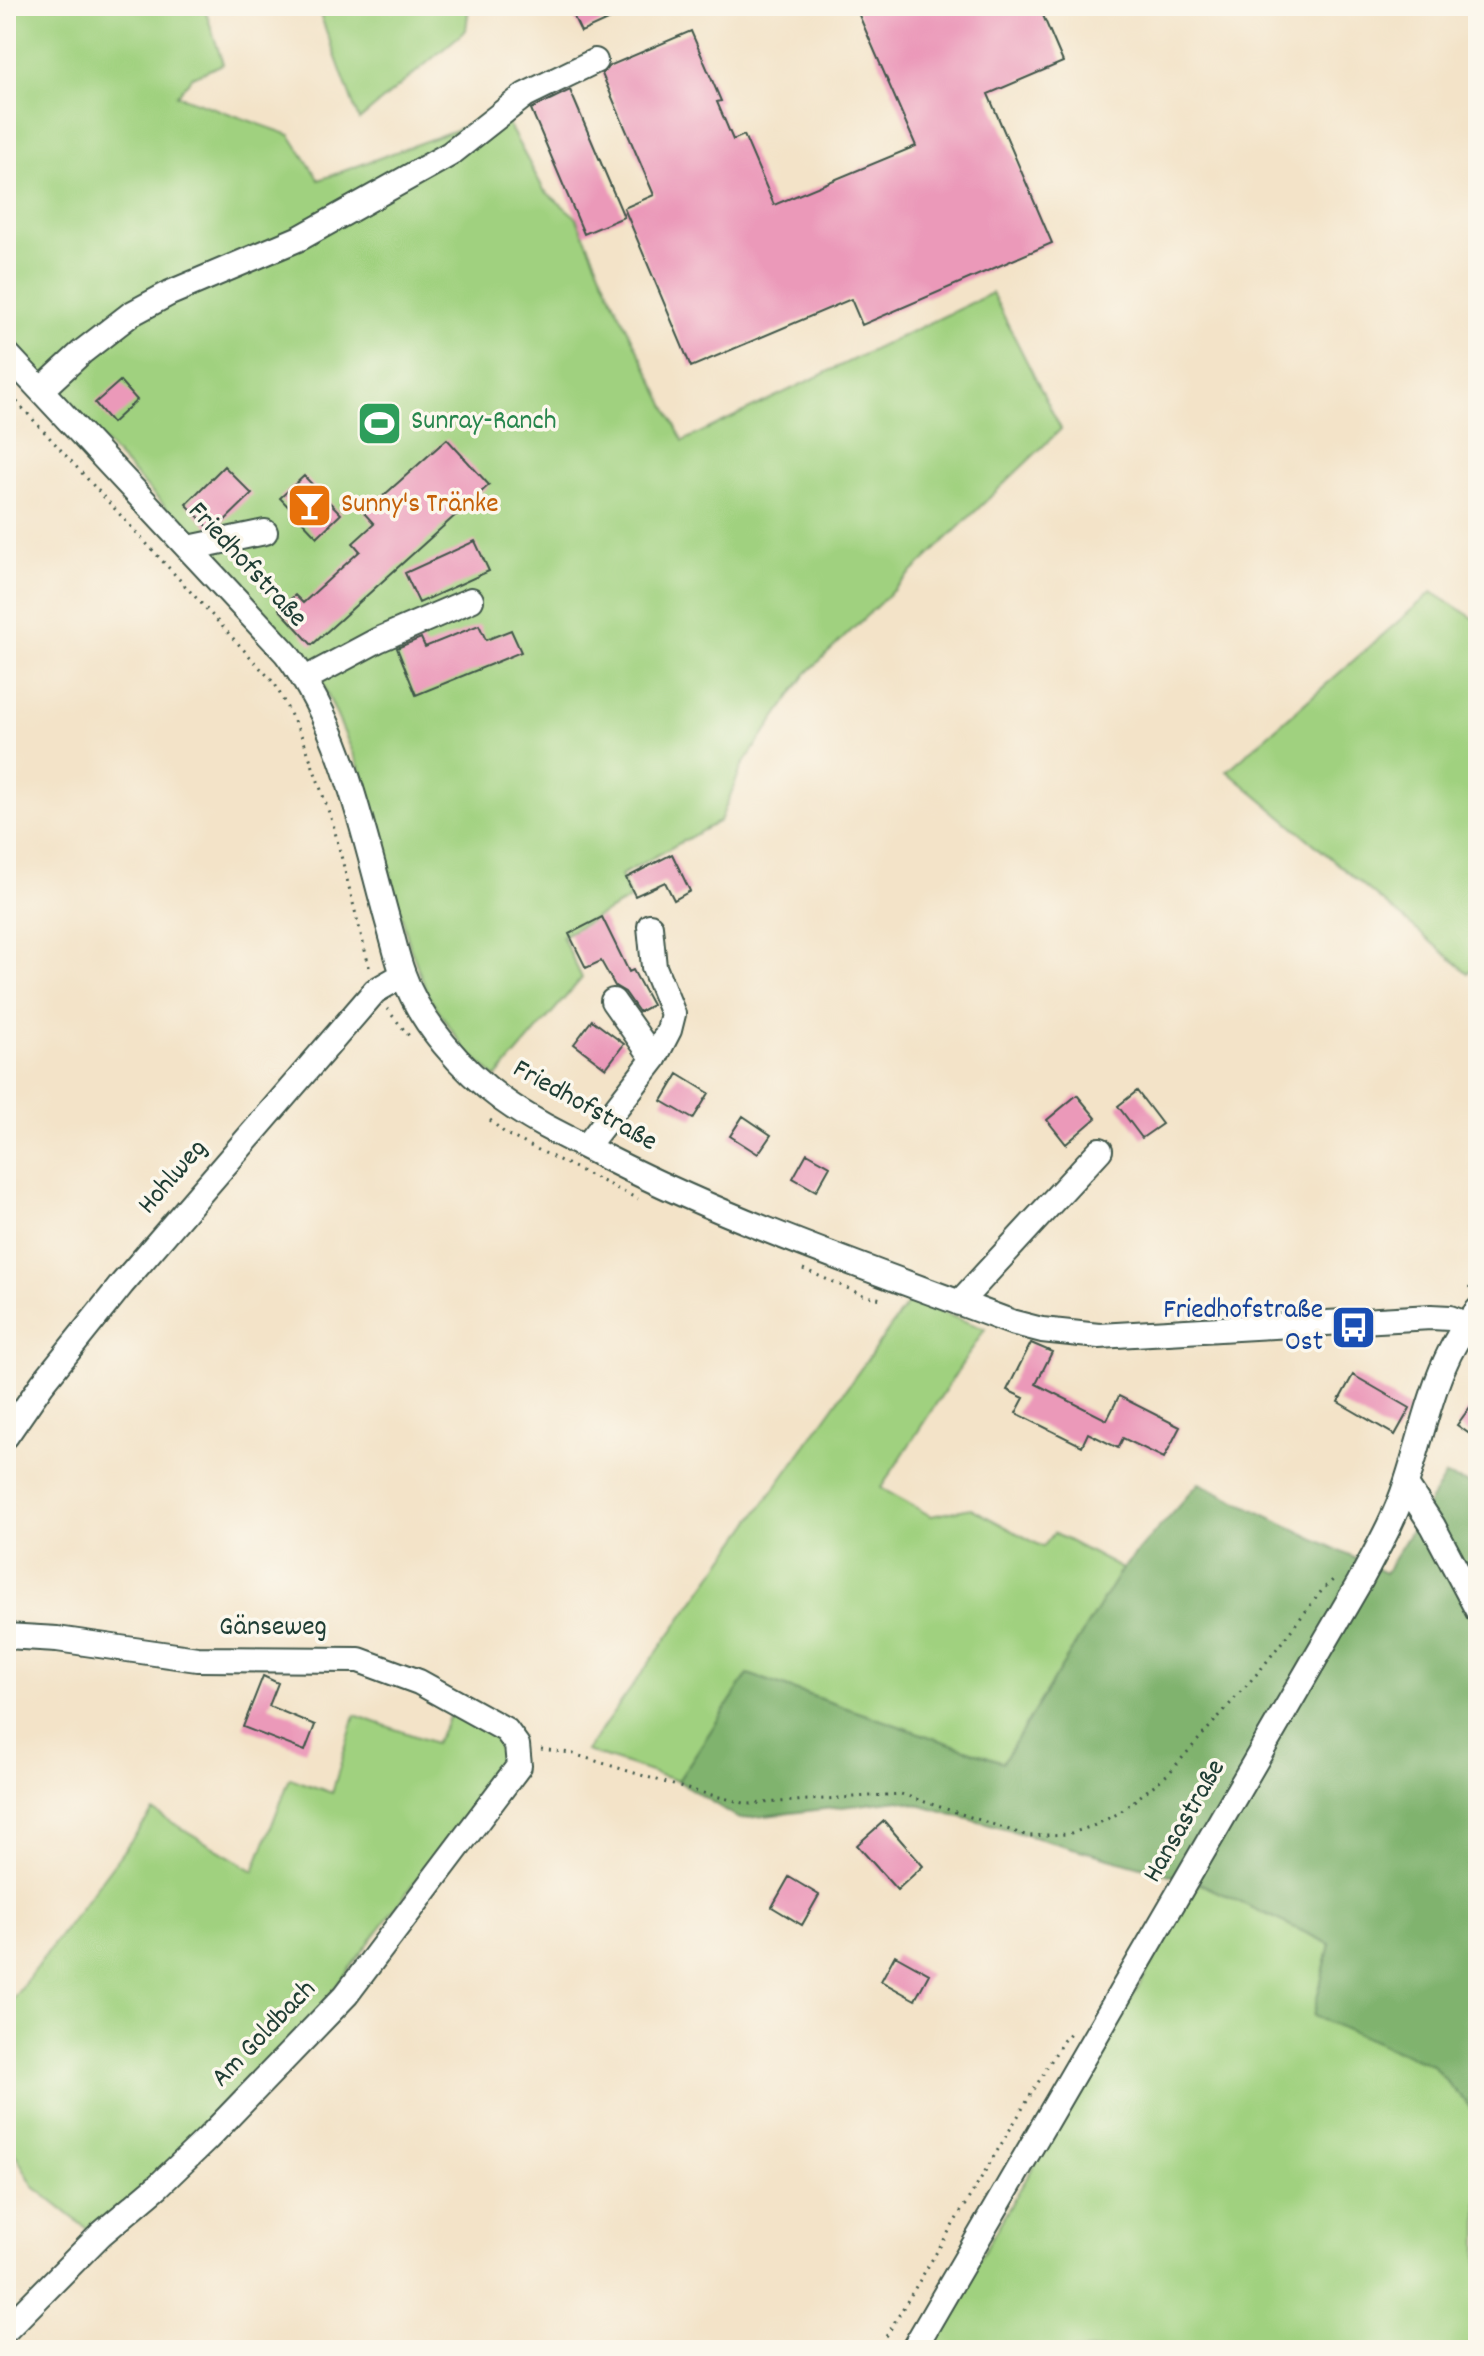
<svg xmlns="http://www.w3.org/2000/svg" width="1484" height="2356" viewBox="0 0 1484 2356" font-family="Dekko,sans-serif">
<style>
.green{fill:#a0d17f;stroke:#60875a;stroke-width:2}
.forest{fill:#80b36e;stroke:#507851;stroke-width:2}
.building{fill:#eb99b9}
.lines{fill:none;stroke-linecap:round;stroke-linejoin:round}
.minor-casing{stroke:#3f564a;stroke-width:28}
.path{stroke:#3f564a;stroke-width:3;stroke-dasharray:2 6;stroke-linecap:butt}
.minor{stroke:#fff;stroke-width:24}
.labels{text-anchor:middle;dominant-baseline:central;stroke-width:7;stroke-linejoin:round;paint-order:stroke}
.leisure-label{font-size:28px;fill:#27864d;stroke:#fbf7ec;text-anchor:start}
.food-label{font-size:28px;fill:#c56008;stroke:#fbf7ec;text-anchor:start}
.street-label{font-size:28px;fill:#1f3d34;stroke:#fbf7ec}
.transit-label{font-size:28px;fill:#164399;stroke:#fbf7ec;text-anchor:end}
</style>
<rect width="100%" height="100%" fill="#fbf7ec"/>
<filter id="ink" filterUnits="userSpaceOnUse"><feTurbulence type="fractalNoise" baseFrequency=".0125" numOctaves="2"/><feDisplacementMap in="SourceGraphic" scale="16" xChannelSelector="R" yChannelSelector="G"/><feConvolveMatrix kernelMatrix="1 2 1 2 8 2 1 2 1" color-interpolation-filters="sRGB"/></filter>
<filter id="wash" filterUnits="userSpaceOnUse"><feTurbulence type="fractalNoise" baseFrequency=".006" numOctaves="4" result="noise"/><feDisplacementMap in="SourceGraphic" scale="32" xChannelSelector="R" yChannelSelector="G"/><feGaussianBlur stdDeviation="1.8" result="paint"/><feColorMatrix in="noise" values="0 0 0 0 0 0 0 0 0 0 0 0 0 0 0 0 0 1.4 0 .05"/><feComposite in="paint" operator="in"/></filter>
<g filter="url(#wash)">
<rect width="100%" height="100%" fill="#f3e3c8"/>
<!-- green -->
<path class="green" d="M6,6h198l19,58 -31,13 -15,18 113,40 29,45 183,-67 42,77 32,27 38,85 69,139 309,-148 69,136 -255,245 -64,92 -22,55 -99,54 9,24 -68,37 20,42 -86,100 -31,-29 -37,-54 -18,-48 -46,-169 -45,-103 -66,-75 -223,-237 -24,-31z
M317,6h152l-3,24 -107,90z
M1432,592l46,29v341l-10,11 -241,-202z
M910,1300l75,29 -104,159 50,28 40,-8 72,39 11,-14 68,36 -119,193 -255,-88 -70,107 -92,-30z
M452,1712l51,27 4,21 -204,270 -101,108 -111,94 -57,-45 -28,-50v-129l147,-197 101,60 36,-93 42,15 23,-78 80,28z
M1199,1883l131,61 -16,72 118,49 46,51v234h-552z"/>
<!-- forest -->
<path class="forest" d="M1445,1476l33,10v630l-46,-51 -119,-49 17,-72 -131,-61 -299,-83 -161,19 -61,-38 70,-107 255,88 119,-193 77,-86 186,90z"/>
<g id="blocks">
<!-- building -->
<path class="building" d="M588,6h50l-57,26 -9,-19z
M855,6h184l24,56 -75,32 64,149 -190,82 -11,-26 -160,68 -67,-159 30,-13 -52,-121 7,-8 82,-35 30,70 -4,1 16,38 11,-5 30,70 142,-59z
M570,90l54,127 -40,17 -53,-125z
M120,381l17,19 -25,23 -17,-20z
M447,439l42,46 -177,160 -33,-36 16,-14 8,8 57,-52 -7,-8 21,-19 -10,-11z
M224,466l28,28 -33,32 -10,2 -23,-24z
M304,476l37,38 -24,23 -37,-39z
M475,541l14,30 -70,32 -14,-30z
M479,625l7,15 25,-10 10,22 -105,43 -19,-47 24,-10 4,9z
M672,854l18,37 -16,9 -9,-18 -30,14 -9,-18z
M602,917l27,55 4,-2 19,35 -13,7 -14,-20 -10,-6 -14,-25 -15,7 -17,-34z
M592,1020l32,24 -18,24 -32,-24z
M678,1074l31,19 -16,26 -31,-18z
M1137,1091l25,33 -20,14 -24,-32z
M1077,1095l19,23 -30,26 -19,-24z
M743,1116l28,19 -13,19 -28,-18z
M807,1153l23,13 -14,25 -23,-13z
M1031,1343l21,9 -16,32 71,36 12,-24 61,31 -16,31 -41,-20 -5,10 -30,-15 -6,13 -66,-33 8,-15 -17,-8z
M1353,1375l57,33 -15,27 -57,-33z
M1478,1396v44l-21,-15z
M263,1676l15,7 -9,23 46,19 -10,26 -62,-24z
M884,1821l39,45 -26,24 -40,-45z
M789,1877l30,18 -17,30 -30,-18z
M895,1955l34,19 -14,26 -34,-19z"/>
</g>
</g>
<g filter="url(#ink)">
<use href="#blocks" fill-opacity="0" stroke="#3f564a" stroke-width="2"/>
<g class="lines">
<defs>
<path id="minor" d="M6,353l280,300c57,75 77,179 102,269 5,17 9,36 15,52 17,49 59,96 100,126 33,24 70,40 106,59 130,66 267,112 402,163l31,8 57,6 332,-19 19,1 16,6
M41,390l41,-38 49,-38 39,-21 130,-55 150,-84 75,-59 70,-34
M189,548l76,-16
M305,679l73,-39 93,-40
M613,1001l41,58
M586,1147l68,-88 15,-29 4,-16 -19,-47 -4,-41
M959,1303l141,-153
M6,1436l36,-52 80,-100 253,-293 28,-16
M1406,1485l27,41 45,85
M6,1636l51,3 140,20 162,1 60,22 87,48 11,15 2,21 -173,229 -139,144 -49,47 -57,48 -95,96
M913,2350l446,-767c17,-32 36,-64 47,-99 20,-60 29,-125 72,-174"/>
</defs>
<!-- minor casing -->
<use href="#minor" class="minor-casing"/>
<!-- path -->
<path class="path" d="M6,390l269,294 29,57 29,83 37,146
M387,1009l23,28
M490,1120l16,14 132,65
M803,1269l60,26 19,4
M1469,1289l9,-13
M541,1749l29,4 113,35 65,16 153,-10 127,42 40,-2 25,-8 26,-13 49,-39 93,-105 62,-80 11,-10
M878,2350l185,-309 10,-11"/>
<!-- minor -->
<use href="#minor" class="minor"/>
</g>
</g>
<!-- icons -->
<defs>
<symbol id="stadium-square" viewBox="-11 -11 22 22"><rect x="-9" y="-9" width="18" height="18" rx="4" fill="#2e9e5b" stroke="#fbf7ec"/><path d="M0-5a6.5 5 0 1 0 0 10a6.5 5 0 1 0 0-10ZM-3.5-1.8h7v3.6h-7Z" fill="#fff"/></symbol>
<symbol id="bar-square" viewBox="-11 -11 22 22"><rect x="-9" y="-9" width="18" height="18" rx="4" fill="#e8710a" stroke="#fbf7ec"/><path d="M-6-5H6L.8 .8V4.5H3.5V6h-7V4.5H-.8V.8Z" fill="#fff"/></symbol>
<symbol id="bus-square" viewBox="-11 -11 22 22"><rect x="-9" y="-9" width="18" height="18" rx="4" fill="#1a4fb4" stroke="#fbf7ec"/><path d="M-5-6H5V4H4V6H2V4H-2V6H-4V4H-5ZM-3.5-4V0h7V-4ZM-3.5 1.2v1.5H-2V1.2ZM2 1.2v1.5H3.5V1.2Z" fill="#fff"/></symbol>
</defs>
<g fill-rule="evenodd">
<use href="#stadium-square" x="354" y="398" width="51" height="51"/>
<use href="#bar-square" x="284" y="480" width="51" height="51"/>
<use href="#bus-square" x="1328" y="1302" width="51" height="51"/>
</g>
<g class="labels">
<!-- leisure labels -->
<g class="leisure-label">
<text x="411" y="423">Sunray-Ranch</text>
</g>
<!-- food labels -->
<g class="food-label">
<text x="341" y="506">Sunny's Tränke</text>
</g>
<!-- street labels -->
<g class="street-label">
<text transform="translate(246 566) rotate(47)">Friedhofstraße</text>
<text transform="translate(584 1107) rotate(29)">Friedhofstraße</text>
<text transform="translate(174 1178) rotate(-49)">Hohlweg</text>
<text x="273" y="1629">Gänseweg</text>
<text transform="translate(1186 1822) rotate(-60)">Hansastraße</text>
<text transform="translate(265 2035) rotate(-46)">Am Goldbach</text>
</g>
<!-- transit labels -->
<g class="transit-label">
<text x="1323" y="1312">Friedhofstraße<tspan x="1323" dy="32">Ost</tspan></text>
</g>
</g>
<!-- margin -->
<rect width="1484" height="2356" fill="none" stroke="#fbf7ec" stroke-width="32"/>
</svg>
